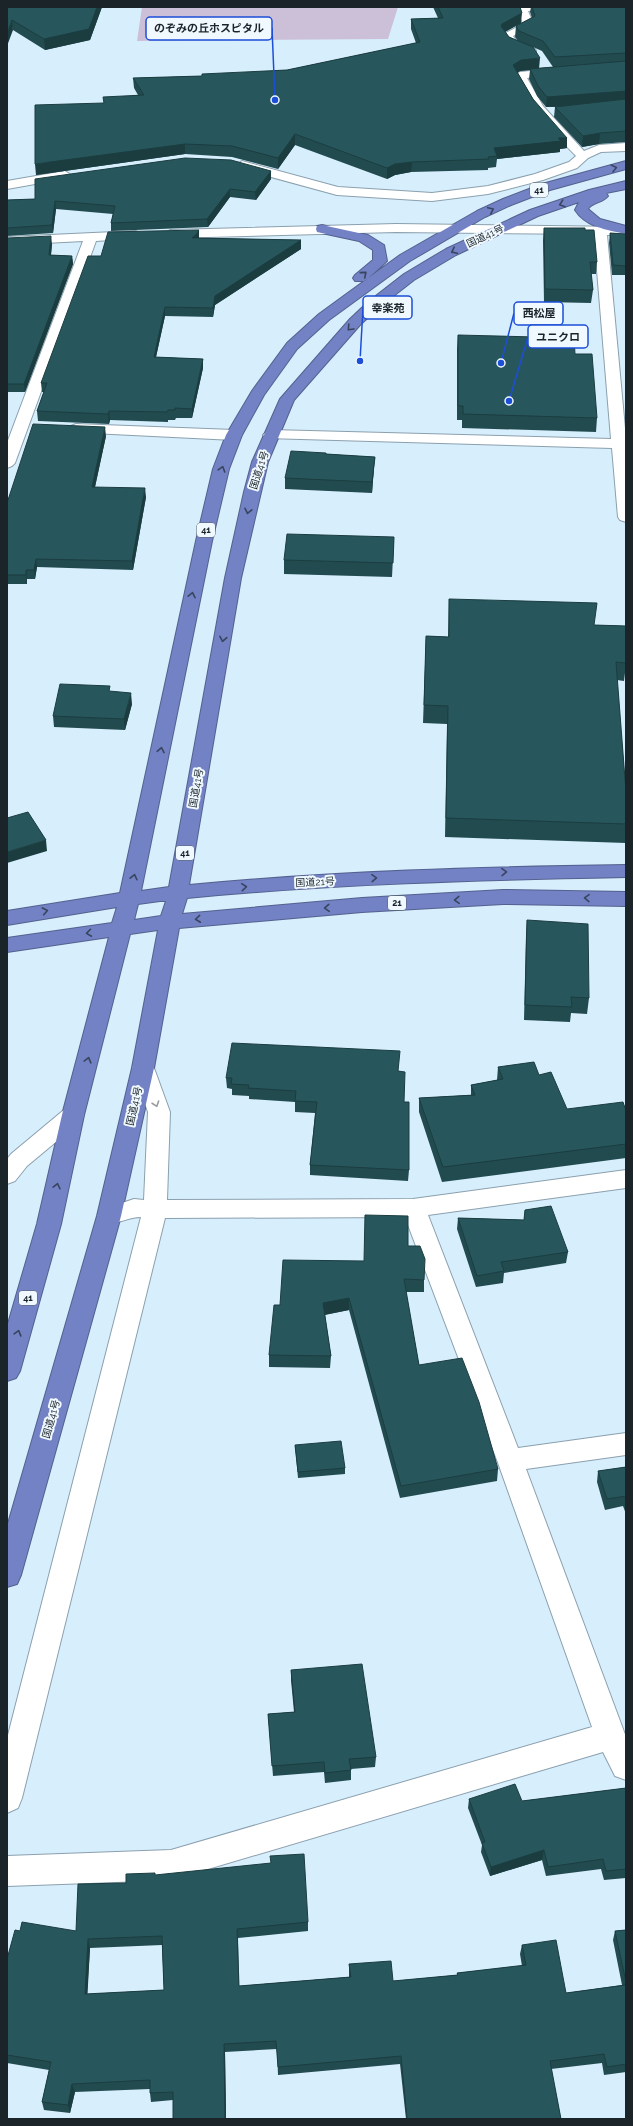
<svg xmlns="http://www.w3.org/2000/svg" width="633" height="2126" viewBox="0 0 633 2126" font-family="Raleway,'Noto Sans JP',sans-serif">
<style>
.green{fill:#ccc0d9}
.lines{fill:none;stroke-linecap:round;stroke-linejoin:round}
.minor-casing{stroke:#8ba0ae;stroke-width:2}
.highway-casing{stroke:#54618e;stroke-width:2}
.minor{fill:#fff;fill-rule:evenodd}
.highway{fill:#7282c4;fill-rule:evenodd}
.wall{fill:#224b4f;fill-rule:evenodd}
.shaded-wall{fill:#1b3d40}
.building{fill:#27575c;stroke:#1b3d40;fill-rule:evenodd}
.oneway{stroke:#39455f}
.oneway2{stroke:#989c9f}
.labels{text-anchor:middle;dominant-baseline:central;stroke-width:4;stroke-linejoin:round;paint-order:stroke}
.shield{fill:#f0f9ff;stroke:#5b6469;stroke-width:1}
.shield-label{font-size:9px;font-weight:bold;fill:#1b2429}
.street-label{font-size:10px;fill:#1b2429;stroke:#f0f9ff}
.leader{fill:none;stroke:#1d4ed8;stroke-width:1.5}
.callout-dot{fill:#1d4ed8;stroke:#f0f9ff;stroke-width:1.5}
.callout{fill:#f0f9ff;stroke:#1d4ed8;stroke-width:1.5}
.callout-label{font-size:11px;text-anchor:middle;font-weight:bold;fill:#1b2429}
</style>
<rect width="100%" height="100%" fill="#d7eefd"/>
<!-- green -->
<path class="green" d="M142,7h256l-10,32 -251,2z"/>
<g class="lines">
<defs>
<path id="minor" d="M517,7h27l-5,3 -11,1 6,14 -21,11 4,6 18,7 1,2 -1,2h-8l-18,-7 -7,-11 21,-11z
M560,68l6,3 -2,2 -37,5 16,28 41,45 15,-6 27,-2v8l-25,1 -13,6 -11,10 -34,12 -55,14 -56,7 -95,-6 -99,-27 -2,-3 6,-4 96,26 94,6 56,-7 47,-12 34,-12 7,-6c-24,-25 -49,-48 -62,-81l6,-3z
M65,171l6,4 -2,3 -62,11v-8z
M396,224l230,3v8h-19l19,204v83l-6,-2 -2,-3 -6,-69 -346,-10 -3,-3 3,-3 5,-2 340,9 -17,-205 -198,-2 -226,6 -6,-4 6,-4z
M136,231l6,4 -1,3 -45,3 -81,222 -3,3 -5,2v-25l76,-202 -76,4v-8z
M76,424l158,6 5,2 3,3 -3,3 -5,2 -163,-8 -3,-3 3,-3z
M143,1060l8,2 3,6 16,44 -3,88 246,-1 213,-29v18l-198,27 90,233 108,-15v22l-100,14 100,268v43l-11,-4 -12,-24 -432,128 -164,6v-30l164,-6 421,-123 -95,-267 -92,-243 -240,1 -143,580 -4,10 -11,5v-74l134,-522c-15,0 -26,10 -40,5l-4,-6 4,-6 33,-11 10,1 4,-88 -16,-44 3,-6z
M73,1107l8,2 3,6 -3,6 -54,45 -12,15 -8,3v-25l4,-5 54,-45z"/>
<path id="highway" d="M626,161v8l-76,21 -39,15 -26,12 -75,44 -81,59 -32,29 -33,46 -22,40 -13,34 -17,72 -71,350 28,-4 56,-309 19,-86 8,-30 28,-63 70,-80 18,-17 36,-28 42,-25 84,-39 59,-20 37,-9v8l-20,4 2,3c-5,7 -16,6 -20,13l12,10 26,7v8c-19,-4 -40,-7 -51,-24l4,-8 -41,14 -82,39 -42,25 -36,28 -18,17 -66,75 -26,62 -27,116 -52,307c146,-14 291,-18 437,-20v12c-147,3 -293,7 -439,21l-5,16 180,-16 141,-8 123,2v14l-123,-2 -141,8 -183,16 -25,140 -33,148 -100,359 -4,9 -10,3v-60l90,-311 35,-148 26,-138 -28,4 -46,181 -23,109 -41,147 -4,7 -9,3v-54l30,-103 25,-109 47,-178 -102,15v-14l105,-15 5,-16 -110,18v-14l113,-18 76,-352 17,-72 13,-34 26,-44 35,-48 32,-29 81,-59 77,-44 26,-12 39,-15zM160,901h6l-5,15 -27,4 4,-16z
M322,225l46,10 16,10 3,16 -22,20h-10l-2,-3 2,-3 18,-15v-10l-14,-9 -42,-9 -1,-3 1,-3z"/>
</defs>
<!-- minor casing -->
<use href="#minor" class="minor-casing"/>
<!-- highway casing -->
<use href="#highway" class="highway-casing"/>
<!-- minor -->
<use href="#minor" class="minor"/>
<!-- highway -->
<use href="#highway" class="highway"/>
</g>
<!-- wall -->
<path class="wall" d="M7,7h95l-12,33 -45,10 -32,-20z
M433,7h87l1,16 -16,9 4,5 9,4 -3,-4 1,-11 16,-8 -2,-6 1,-5h95v135l-27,2 -17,3 -28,-30 1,-10h-9l-9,-11 -8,-17 1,-9 -10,1 -3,1 16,27 34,49 -7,1v3l-63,7 -1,8 -8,1v2l-77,2 -16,3 -8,4 -92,-34 -17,24 -46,-12 -47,-3 -149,21 68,-72 34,-8 -4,-7 -1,-10 69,-2 85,-6 129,-27 -5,-14v-10l27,-1zM533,47l9,4 11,16 -14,1z
M271,171v8l-15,21 -26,-3 -22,30 -97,4v-8l2,-9 -57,-5 -3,24 -46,3v-36l28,-1z
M544,228l41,2 12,32 -1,12h-5l2,16 -2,13 -47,-1 -1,-62z
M610,233l16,1v41h-14l-3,-32z
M7,238l45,6 -1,11 21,1 1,8 -48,128h-18z
M199,238l102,2v9l-86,56 -2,12 -48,-1 -9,41 47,2v9l-11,50h-16l-1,2h-7v2l-58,-2 -1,4 -71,-3 -1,-10 7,-19h-2l-1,-9z
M458,335l117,19 22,64 -1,14 -134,-4v-8h-5v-71z
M106,436l-11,51 51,10 -13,73 -96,-3 -2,12h-8v5h-20v-81z
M326,454l49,3 -1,10 -2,26 -87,-4v-11z
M394,537l-2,40 -108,-3v-14z
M449,599l146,26 31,1v47h-1l-1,8 -7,-1 9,112v51l-181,-6 2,-113 -24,-1 3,-87 22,1z
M132,704l-7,26 -71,-3 -1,-11z
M527,920l62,78 -2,16 -16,-1 -1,9 -46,-2 2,-85z
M498,1067l41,8 28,34 59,2v47l-184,24 -23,-70v-14l52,-3v-10l26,-5z
M399,1071l5,31 5,68 -1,11 -98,-6v-10l5,-52 -20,-1v-10l-46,-3v-3l-17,-1v-6l-5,-1 -1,-10z
M525,1210l43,42 -2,11 -62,10 -1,10 -27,4 -19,-58 1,-11 66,2z
M408,1246l16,34v12h-18l13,73 79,104 -1,12 -97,17 -51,-188 -24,5 6,41 -1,12 -61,-1v-12l11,-50 84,-44z
M295,1445l50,23v6l-47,4z
M626,1467v47l-3,-8 -18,4 -8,-28 1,-11z
M291,1670l85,87 -1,10 -24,2v11l-26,3 -1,-11 -51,4 -5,-62 26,-2 -3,-32z
M626,1788v90l-22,2 -3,-11 -55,7 -4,-16 -52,16 -9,-24 1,-7 -14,-37 1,-9 53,2z
M156,1875l152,47v9l-70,7 1,48 110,-9v-13l44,17 64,-6v-2l65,-7 -2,-12 2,-9 44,48 56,-8 -9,-45 2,-9 11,-1v142l-22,3 -2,-12 -51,6 10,50h-155l-6,-55 -122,11 -1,-26 -52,3 1,67h-53v-19l-22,2 -1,-9v-4l-75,3 -5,21 -26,-3 -2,-8 7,-32 -42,-7v-104l13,-28h56l50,-48zM162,1945l2,45 -77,4 3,-46z"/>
<!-- shaded-wall -->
<path class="shaded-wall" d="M97,7h5l-12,33 -45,10 -1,-11z
M522,13l-1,10 -20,11 1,-10z
M12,20l1,10 -6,16v-13z
M540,58l-1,11 -19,2 -7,5v-11l8,-5z
M626,91v10l-80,6 1,-10z
M600,133l-1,11 -17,3 1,-11z
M295,134v11l-17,24v-11z
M558,138h9v10l-7,1v3l-63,7v-3l-3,-8z
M185,144v10l-149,21 -1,-11z
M412,162l-1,10 -16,3 -8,4v-11l8,-4z
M271,171v8l-15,21 -1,-8z
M230,189v8l-22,30 -1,-8z
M55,201l1,8 -3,24 -1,-8z
M199,230v8h-7z
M51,236l1,8 -2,20 -1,-9z
M301,240v9l-86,56 -2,12v-9l2,-12z
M72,256l1,8 -48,128 -1,-8z
M165,307v9l-11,50v-9z
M203,359v9l-11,50v-9z
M109,411l1,9 -1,4 -1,-10z
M105,427l1,9 -13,60 -1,-9z
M375,457l-1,10 -2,26v-11z
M145,488l1,9 -13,73 -1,-9z
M36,559l1,8 -2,12 -1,-9z
M26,570l1,9v5l-1,-9z
M131,693l1,11 -7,26 -1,-11z
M46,840l1,11 -40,12v-11z
M349,1298v12l-26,5v-12z
M544,1850l-2,10 -52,16 1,-9z
M88,1939l2,9 -3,55 -2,-9z
M224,2044l1,8 1,67h-1z
M72,2084l3,8 -5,21 -2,-8z"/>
<!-- building -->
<path class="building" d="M7,7h90l-8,22 -45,10 -32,-19 -5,13z
M438,7h82l2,6 -20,11 -1,2 8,11 24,10 7,11 -19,2 -8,5 20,34 34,39h-9l3,3 -67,7 3,8 -9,1 1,2 -77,3 -17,2 -8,4 -92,-34 -17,24 -46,-12 -47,-2 -150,20v-59l69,-2 -1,-6 41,-2 -11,-17 69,-2v-2l85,-4 133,-28 -9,-23 32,-1z
M532,7h94v46l-71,4 -12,-16 -24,-10 -3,-5 19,-10z
M626,61v30l-79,6 -9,-11 -8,-17z
M626,99v32l-26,2 -17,3 -28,-29z
M185,158l46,2 40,11 -16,21 -25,-3 -23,30 -96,4 4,-17 -60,-5 -3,24 -45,3v-28l28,-1v-20z
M544,228h41v2h9l3,32h-7l3,28 -48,-1z
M199,230l-7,8 109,2 -86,56 -2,12 -48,-1 -11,50 49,2 -11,50 -17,-1v2h-7l-1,2 -58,-1 -1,3 -71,-3 10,-28h-6l47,-127h13l7,-24z
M610,233l16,1v32l-13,-1z
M51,236l-2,19 23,1 -48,128h-17v-146z
M458,335l116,3 1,16h17l5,64 -134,-4v-8h-5z
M33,424l72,3 -13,60 53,1 -13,73 -96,-2 -2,11h-8v5h-19v-72z
M291,451l35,2v1l49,3 -3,25 -87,-4z
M287,534l107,3 -1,26 -109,-3z
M449,599l148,4 -3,22 32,1v37l-10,-1 10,130v32l-180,-6 2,-112 -24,-1 2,-69 23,1z
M60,684l50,2 -1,5 22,2 -7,26 -71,-3z
M28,812l18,28 -39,12v-34z
M527,920l61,4 1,74 -18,-1 1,10 -47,-2z
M232,1043l168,8 -2,20 7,1 -1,30h5v68l-99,-5 7,-63 -22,-1 1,-10 -48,-3 1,-3 -18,-1 1,-6h-6z
M534,1062l5,13 12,-3 16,37 56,-7 3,9v33l-183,23 -24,-69 56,-3 -4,-10 32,-6 -5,-12z
M551,1206l17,46 -67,10 3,9 -27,5 -19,-58 66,2 1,-10z
M365,1215l43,1v30h12l5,13 -1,21 -20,-1 15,86 43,-7 17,44 19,67 -97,17 -52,-188 -26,5 8,53 -62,-1 5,-50h6l3,-45 81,1z
M341,1441l4,27 -47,4 -3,-27z
M626,1467v30v-1l-19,3 -9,-28z
M362,1664l14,93 -27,2 2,11 -26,3 -1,-11 -52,4 -4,-52 27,-2 -4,-42z
M515,1784l7,17 104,-13v81l-20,2 -3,-12 -55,8 -4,-17 -53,17 -9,-24 3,-1 -16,-43z
M304,1854l4,68 -71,7 2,57 112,-9 -2,-13 42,-3 2,20 65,-6 -1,-2 69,-8 -4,-20 34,-5 10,53 60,-8v79l-19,3 -3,-13 -54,7 11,58h-154l-6,-63 -123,11 -2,-26 -52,3 1,75h-52v-27l-23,1v-13l-78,4 -4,21 -26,-3 9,-40 -44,-7v-96l8,-29 5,1 2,-9 54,9 2,-47 48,-1v-9l29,-1v2l116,-12 -1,-7zM162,1936l2,54 -79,4 3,-55z
M626,1930v52l-11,-51z"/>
<!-- one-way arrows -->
<defs><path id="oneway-chevron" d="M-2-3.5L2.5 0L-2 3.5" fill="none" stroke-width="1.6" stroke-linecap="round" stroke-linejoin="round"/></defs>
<g class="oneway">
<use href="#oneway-chevron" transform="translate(614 168) rotate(-14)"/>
<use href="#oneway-chevron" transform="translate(562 204) rotate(161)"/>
<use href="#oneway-chevron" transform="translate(491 210) rotate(-25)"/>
<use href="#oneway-chevron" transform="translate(454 251) rotate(154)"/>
<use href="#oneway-chevron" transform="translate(364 274) rotate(-40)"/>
<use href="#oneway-chevron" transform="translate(350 328) rotate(133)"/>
<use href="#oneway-chevron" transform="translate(222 469) rotate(-73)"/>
<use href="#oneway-chevron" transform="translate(248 511) rotate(102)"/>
<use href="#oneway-chevron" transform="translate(192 595) rotate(-78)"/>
<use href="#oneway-chevron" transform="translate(223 639) rotate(100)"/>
<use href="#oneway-chevron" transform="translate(161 750) rotate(-79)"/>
<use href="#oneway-chevron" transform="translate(504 872) rotate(-1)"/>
<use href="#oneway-chevron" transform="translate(134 877) rotate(-77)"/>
<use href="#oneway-chevron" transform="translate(374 878) rotate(-3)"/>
<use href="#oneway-chevron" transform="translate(244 887) rotate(-5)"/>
<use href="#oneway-chevron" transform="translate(587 898) rotate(-179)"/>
<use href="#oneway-chevron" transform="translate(457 900) rotate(177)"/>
<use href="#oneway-chevron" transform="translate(327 908) rotate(176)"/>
<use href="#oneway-chevron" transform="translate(45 911) rotate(-11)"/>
<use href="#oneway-chevron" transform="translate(198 919) rotate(174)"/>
<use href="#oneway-chevron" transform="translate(89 933) rotate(172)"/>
<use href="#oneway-chevron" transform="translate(88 1060) rotate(-75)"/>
<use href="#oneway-chevron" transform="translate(57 1186) rotate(-77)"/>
<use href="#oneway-chevron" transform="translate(18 1333) rotate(-74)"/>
</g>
<use class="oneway2" href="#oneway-chevron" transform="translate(156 1104) rotate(71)"/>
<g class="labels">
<!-- shield labels -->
<g class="shield">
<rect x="530" y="183" width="18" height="14" rx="3"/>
<rect x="197" y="523" width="18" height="14" rx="3"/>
<rect x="176" y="846" width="18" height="14" rx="3"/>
<rect x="388" y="896" width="18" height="14" rx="3"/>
<rect x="19" y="1291" width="18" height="14" rx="3"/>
</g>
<g class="shield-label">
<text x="539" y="190">41</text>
<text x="206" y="530">41</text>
<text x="185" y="853">41</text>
<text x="397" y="903">21</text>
<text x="28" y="1298">41</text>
</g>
<!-- street labels -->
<g class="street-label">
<text transform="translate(485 236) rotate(-25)">国道41号</text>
<text transform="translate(259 470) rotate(-72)">国道41号</text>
<text transform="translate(196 788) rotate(-80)">国道41号</text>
<text transform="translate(315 882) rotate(-3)">国道21号</text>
<text transform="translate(134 1106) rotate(-77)">国道41号</text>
<text transform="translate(51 1419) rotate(-74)">国道41号</text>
</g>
</g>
<!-- callouts -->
<path class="leader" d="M275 100L272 28M360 361L363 308M501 363L514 313M509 401L528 337"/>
<g class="callout-dot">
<circle cx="275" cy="100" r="4"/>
<circle cx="360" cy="361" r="4"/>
<circle cx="501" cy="363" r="4"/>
<circle cx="509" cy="401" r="4"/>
</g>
<g class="callout">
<rect x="146" y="17" width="126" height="23" rx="4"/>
<rect x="363" y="296" width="49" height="23" rx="4"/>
<rect x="514" y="302" width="49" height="23" rx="4"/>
<rect x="528" y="325" width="60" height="23" rx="4"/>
</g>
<g class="callout-label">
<text x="209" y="32">のぞみの丘ホスピタル</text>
<text x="388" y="312">幸楽苑</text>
<text x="539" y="317">西松屋</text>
<text x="558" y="341">ユニクロ</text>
</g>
<!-- border -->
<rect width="633" height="2126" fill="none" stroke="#1b2429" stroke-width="16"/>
</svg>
